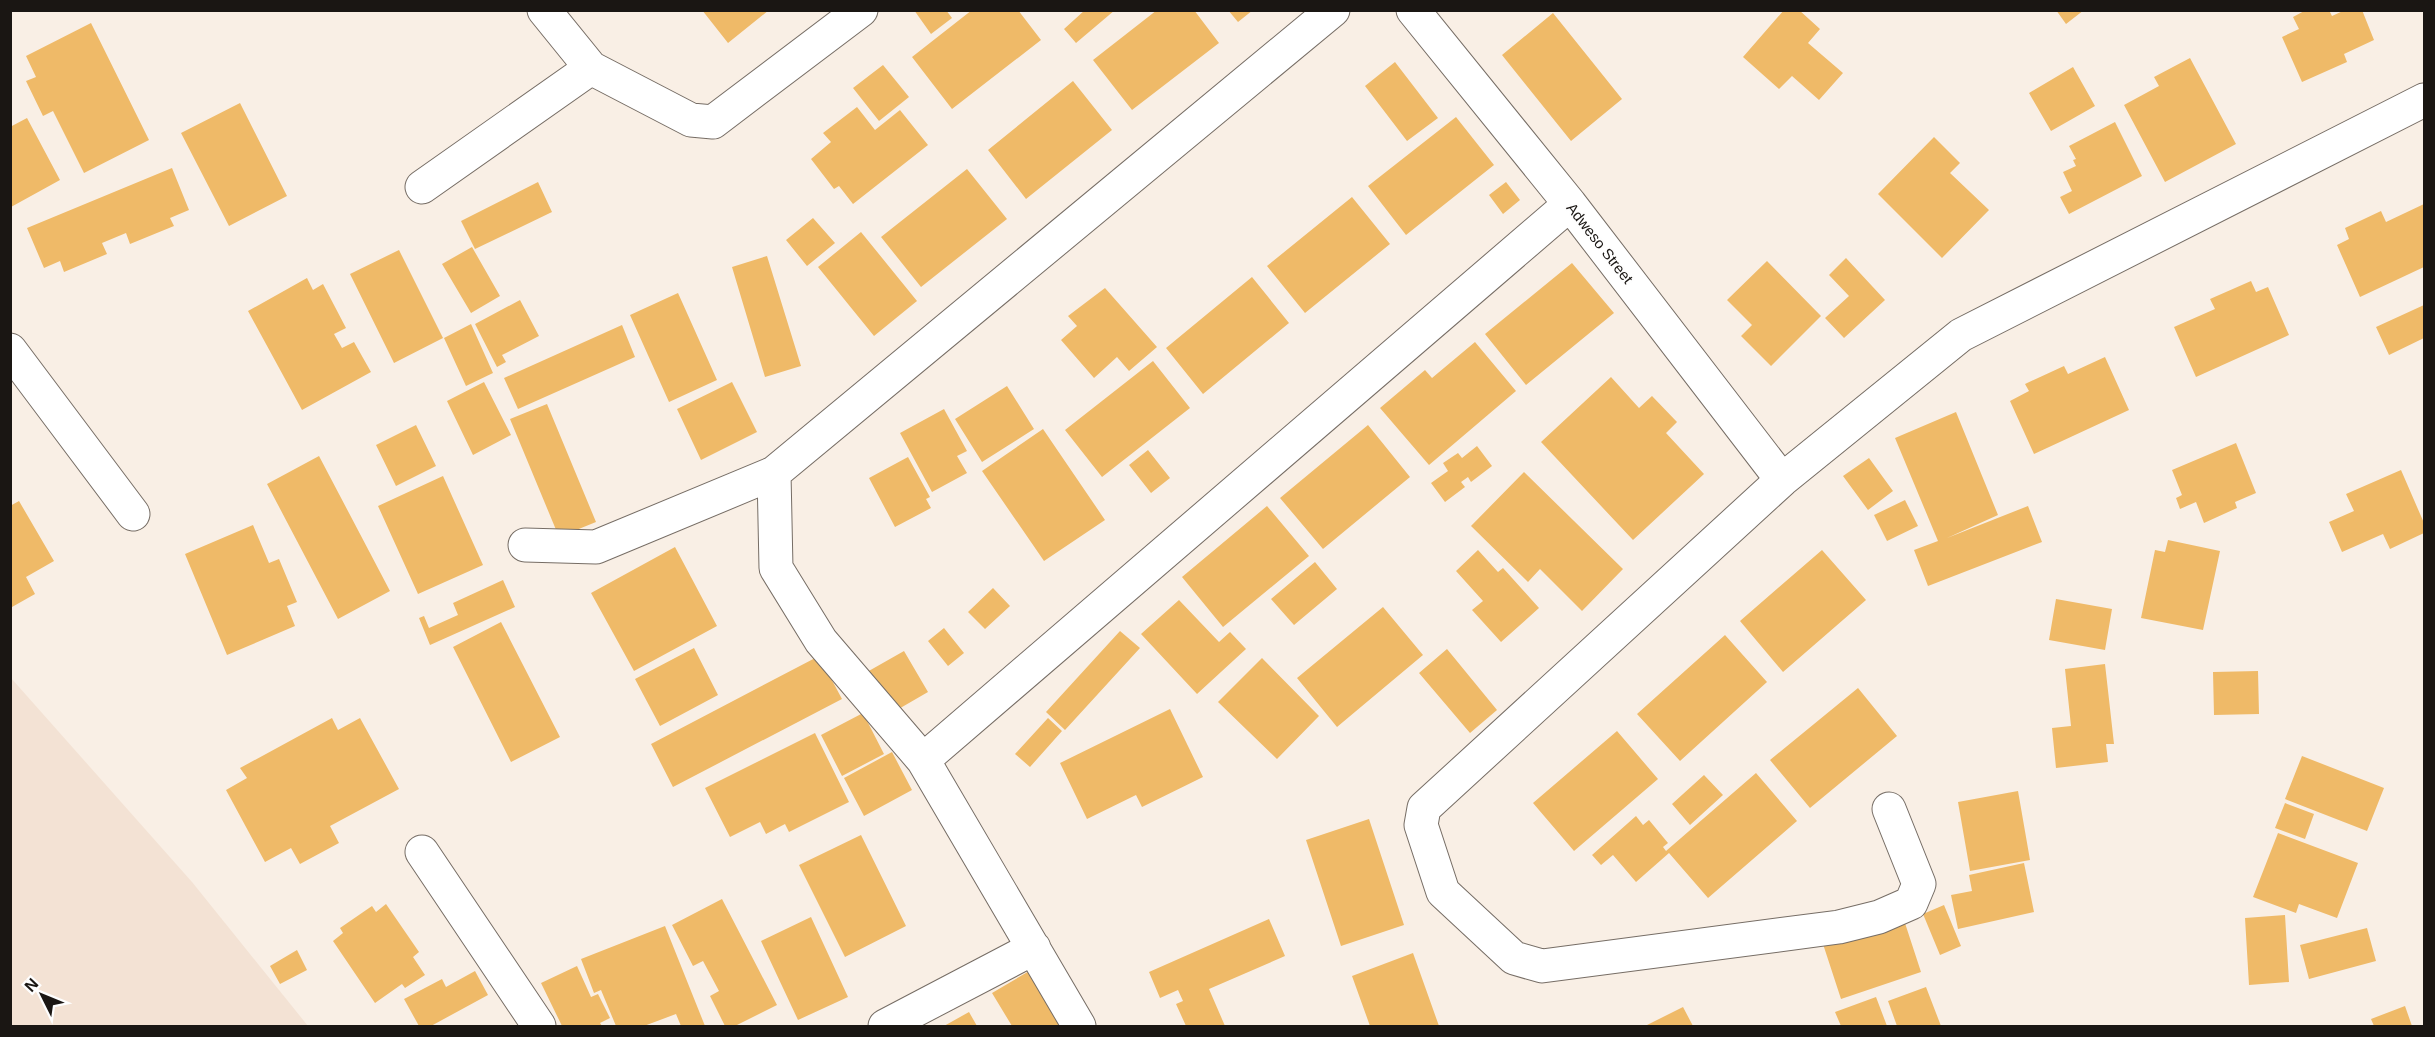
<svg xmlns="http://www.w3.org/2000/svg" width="2435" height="1037" viewBox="0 0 2435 1037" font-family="Helvetica,sans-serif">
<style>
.built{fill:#f3e2d4}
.building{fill:#efba68}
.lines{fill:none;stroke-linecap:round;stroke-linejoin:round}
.street-casing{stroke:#766d65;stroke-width:35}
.street{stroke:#fff;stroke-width:33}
.labels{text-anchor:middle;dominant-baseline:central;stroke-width:4.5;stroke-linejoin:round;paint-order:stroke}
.street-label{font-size:15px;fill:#1a1613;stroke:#fefefe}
</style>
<rect width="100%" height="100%" fill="#f9efe5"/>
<!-- built -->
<path class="built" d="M11,678l181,204 116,144h-297z"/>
<!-- building -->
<path class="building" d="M702,10h67l-41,33z
M914,10h32l6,8 -21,16z
M972,10h46l23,30 -89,69 -40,-52z
M1085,10h30l-39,33 -12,-14z
M1157,10h37l25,33 -87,67 -39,-50z
M1228,10h25l-15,12z
M1784,10h15l21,19 -12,14 35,30 -24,27 -27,-24 -13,13 -36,-32z
M2056,10h28l-18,14z
M2306,10h23l3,6 13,-6h17l12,30 -30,14 3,8 -45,20 -20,-45 17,-8 -6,-12z
M1553,13l69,86 -51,42 -69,-86z
M91,23l58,117 -65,33 -31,-62 -10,5 -17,-35 10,-4 -10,-21z
M2190,58l46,86 -71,38 -41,-77 35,-19 -5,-9z
M1395,62l43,56 -31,23 -42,-55z
M883,65l26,32 -30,24 -26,-33z
M2073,67l22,39 -44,25 -22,-38z
M1073,81l39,49 -86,69 -38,-49z
M240,103l47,93 -58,30 -48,-93z
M857,107l18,23 25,-20 28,35 -75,59 -14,-18 -5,3 -23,-30 20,-17 -8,-9z
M1456,117l38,48 -88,70 -38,-49z
M27,118l33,62 -49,27 -1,-80z
M2115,122l27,54 -73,38 -9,-17 12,-6 -9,-19 13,-6 -3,-6 3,-1 -7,-13z
M1934,137l26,26 -10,10 39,37 -47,48 -64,-64z
M172,168l17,42 -19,8 4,8 -44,18 -4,-11 -24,10 5,11 -43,18 -4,-11 -16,7 -17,-40z
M967,169l40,50 -86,68 -40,-50z
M538,182l14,30 -77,37 -14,-28z
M1506,182l14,18 -17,14 -14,-19z
M1352,197l38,47 -85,69 -38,-47z
M2424,204v63l-64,30 -23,-52 12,-6 -4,-11 36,-17 5,11z
M813,218l22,25 -28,23 -21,-26z
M861,232l56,69 -43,35 -56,-69z
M472,247l28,49 -29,17 -29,-49z
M399,250l44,88 -49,25 -44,-89z
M767,256l34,110 -36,11 -33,-110z
M1846,258l39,42 -41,38 -19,-20 24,-22 -20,-21z
M1767,261l54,55 -50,50 -30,-30 11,-11 -25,-25z
M1572,263l42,50 -88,72 -41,-51z
M1252,277l37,46 -86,71 -37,-46z
M307,278l6,12 10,-6 23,44 -12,6 8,14 12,-6 17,30 -69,38 -54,-99z
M2251,281l5,11 12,-5 21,48 -93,42 -22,-50 41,-18 -5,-10z
M1105,288l52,59 -28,24 -12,-14 -23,21 -33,-38 16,-14 -9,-10z
M678,293l39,87 -48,22 -39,-87z
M520,300l19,36 -37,19 4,7 -9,5 -22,-43z
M2424,305v33l-35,17 -13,-28z
M471,324l22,49 -27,13 -22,-48z
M622,325l13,32 -117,52 -14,-31z
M1475,342l41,49 -87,74 -49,-57 45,-38 7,8z
M2105,357l24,53 -95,44 -24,-53 19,-10 -4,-7 39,-18 4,8z
M1153,361l37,47 -88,69 -37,-47z
M1611,377l28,31 13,-12 25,26 -11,11 38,41 -71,66 -92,-98z
M484,382l27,53 -38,20 -26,-54z
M732,382l25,50 -56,28 -24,-51z
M1007,386l27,43 -52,33 -27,-43z
M547,404l49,118 -37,15 -49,-118z
M944,409l23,42 -10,5 10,17 -35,19 -32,-59z
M1956,412l42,103 -51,23 81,-32 14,36 -114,44 -14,-36 24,-9 -43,-103z
M416,425l20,41 -40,20 -20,-41z
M1368,425l42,52 -87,72 -43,-51z
M1043,429l62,91 -61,41 -62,-90z
M2236,443l20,50 -21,9 2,6 -33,15 -8,-21 -16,7 -4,-11 6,-3 -10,-25z
M1477,446l15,20 -21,16 -3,-5 -7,5 4,5 -20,15 -14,-19 17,-12 -5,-8 15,-10 4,5z
M1148,450l22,28 -19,15 -22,-28z
M319,456l71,135 -52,28 -71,-135z
M908,457l22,40 -4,2 5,9 -36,19 -26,-49z
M1869,458l24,33 -25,19 -25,-34z
M2401,470l23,53v10l-34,16 -7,-15 -41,18 -13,-30 25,-11 -8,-17z
M1524,472l99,97 -41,42 -42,-42 -12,13 -57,-56z
M443,476l40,89 -65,29 -40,-88z
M1905,500l13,26 -31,15 -13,-26z
M19,501l35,60 -28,16 9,17 -23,13 -2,-101z
M1267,506l42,50 -86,71 -41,-50z
M253,525l16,38 10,-4 18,43 -10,4 8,20 -68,29 -42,-101z
M2168,540l52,11 -17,79 -62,-12 14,-68 10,2z
M675,547l42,79 -83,45 -43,-78z
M1478,550l20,22 5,-4 36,40 -38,34 -29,-32 11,-9 -27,-30z
M1822,550l44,50 -83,72 -43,-51z
M1315,562l22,27 -43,36 -23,-26z
M503,580l12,27 -85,38 -11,-27 5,-2 5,12 29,-13 -5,-12z
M993,588l17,18 -25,23 -17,-17z
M2056,599l56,10 -7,41 -56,-10z
M1179,600l40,42 11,-10 16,17 -49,45 -56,-60z
M1383,607l40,48 -86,72 -40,-49z
M501,622l59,115 -49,25 -58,-115z
M944,628l20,25 -16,13 -20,-25z
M1120,631l20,17 -75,82 -19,-18z
M1725,635l42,47 -87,79 -43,-47z
M694,648l24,47 -58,31 -25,-47z
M1447,649l50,61 -27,23 -51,-60z
M904,651l24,41 -38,22 -23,-42z
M819,656l23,43 -169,88 -22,-43z
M1262,658l57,58 -42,43 -59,-57z
M2105,664l9,80h-8l2,18 -52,6 -4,-40 19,-2 -6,-57z
M2258,671l1,43 -45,1 -1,-43z
M1858,688l39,48 -87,72 -40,-48z
M1170,709l33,68 -61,30 -6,-12 -49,24 -27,-56z
M863,713l21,41 -42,22 -21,-41z
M332,718l6,12 22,-12 39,71 -69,37 9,17 -39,21 -9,-16 -26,14 -39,-72 21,-12 -7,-10z
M1048,718l14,13 -32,36 -15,-13z
M1617,731l41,48 -84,72 -41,-48z
M815,733l34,69 -60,30 -4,-8 -19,10 -6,-12 -30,15 -25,-49z
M892,752l20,38 -48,26 -20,-38z
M2302,756l82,32 -17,43 -82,-32z
M1756,773l41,48 -89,77 -39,-45 -33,29 -23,-27 -12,10 -9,-10 44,-39 7,9 6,-5 19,23 -5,4 3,4z
M1704,775l19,20 -33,30 -18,-21z
M2018,791l12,69 -60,11 -12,-69z
M2285,803l29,11 -9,25 -30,-11z
M1369,819l35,106 -63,21 -35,-106z
M2278,833l80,30 -21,55 -38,-14 -3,9 -43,-16z
M861,835l45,91 -61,31 -46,-92z
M2024,863l10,49 -76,17 -7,-34 21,-4 -3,-16z
M722,899l55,106 -42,21h-10l-15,-30 9,-5 -16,-30 -10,5 -21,-41z
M386,904l33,48 -6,5 12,18 -20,13 -3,-4 -27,19 -42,-62 10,-8 -3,-5 32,-22 4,6z
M1944,905l17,41 -21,9 -17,-41z
M2285,915l4,67 -40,3 -4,-67z
M811,917l37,80 -50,23 -37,-79z
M1903,917l18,55 -80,27 -18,-55z
M1269,919l16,37 -76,33 16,37h-39l-10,-22 7,-3 -5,-11 -18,8 -11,-26z
M665,926l40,100h-24l-5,-12 -32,12h-28l-15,-36 -7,3 -13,-34z
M2367,928l9,33 -67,18 -9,-34z
M297,950l10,20 -27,14 -10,-18z
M1413,953l26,73h-69l-18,-50z
M577,966l14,31 7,-3 12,24 -10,5 2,3h-40l-21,-43z
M1031,970l34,56h-53l-20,-33z
M475,971l13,24 -57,31h-12l-15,-27 38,-20 4,8z
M1926,987l15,39h-44l-9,-25z
M1876,997l11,29h-46l-6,-14z
M2405,1006l7,20h-38l-3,-7z
M1683,1007l10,19h-48z
M969,1012l8,14h-33z"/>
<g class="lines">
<defs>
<path id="street" d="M544,10l47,58 100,52 22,2 148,-112
M1333,10l-559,463 2,95 45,73 102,119 647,-556
M1413,10l157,194 212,276
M422,187l169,-119
M10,350l123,164
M525,545l71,2 178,-74
M923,760l156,266
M1889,809l30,75 -8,19 -32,14 -40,10 -297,39 -28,-8 -71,-66 -22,-67 3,-17 358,-328 179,-145 463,-235
M422,852l117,174
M885,1026l149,-78"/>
</defs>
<!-- street casing -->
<use href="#street" class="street-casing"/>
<!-- street -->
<use href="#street" class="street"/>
</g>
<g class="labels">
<!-- street labels -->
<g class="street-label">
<text transform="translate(1600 243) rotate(52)">Adweso Street</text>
</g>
</g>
<!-- border -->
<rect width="2435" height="1037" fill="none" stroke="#1a1613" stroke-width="24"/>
<!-- north arrow -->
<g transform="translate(42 995) rotate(313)" stroke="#fefefe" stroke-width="4.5" paint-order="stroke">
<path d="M0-4.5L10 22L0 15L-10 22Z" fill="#1a1613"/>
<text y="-9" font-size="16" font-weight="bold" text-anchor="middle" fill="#1a1613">N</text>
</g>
</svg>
